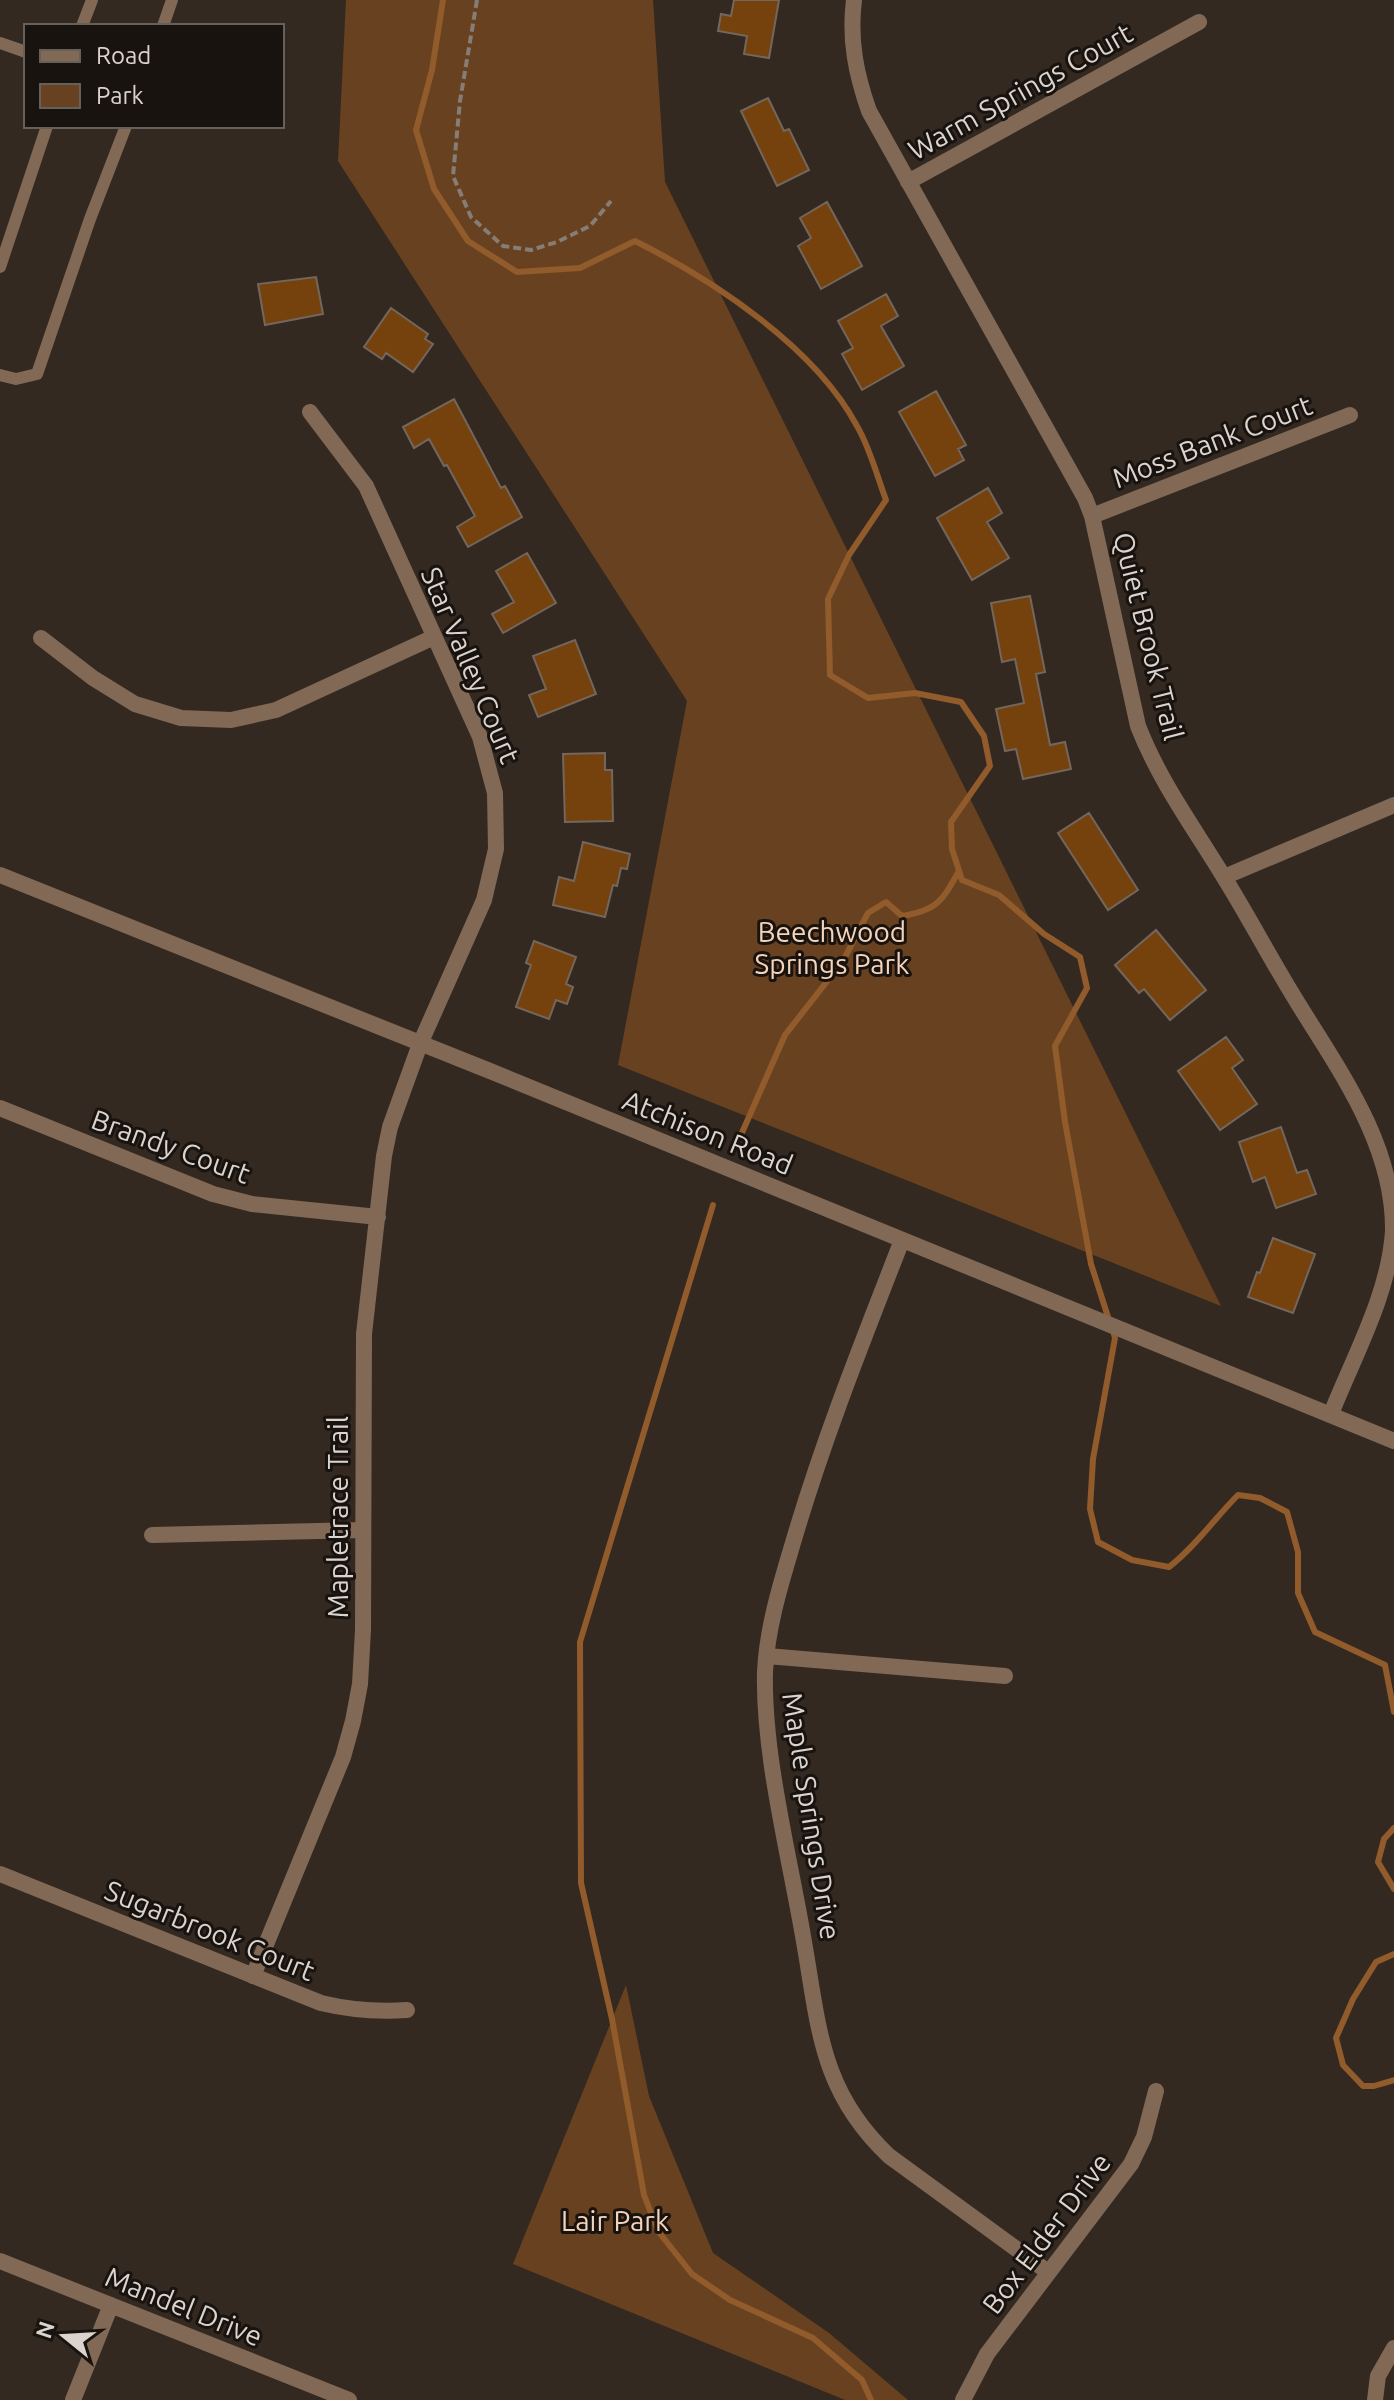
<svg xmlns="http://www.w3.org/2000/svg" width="1394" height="2400" viewBox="0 0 1394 2400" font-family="Ubuntu,sans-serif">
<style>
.green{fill:#684220}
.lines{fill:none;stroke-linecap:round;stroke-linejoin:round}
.stream{stroke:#915b2b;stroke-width:6}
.building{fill:#75420d;stroke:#73675d;stroke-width:2}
.path{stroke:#867d76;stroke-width:4;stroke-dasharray:8 4;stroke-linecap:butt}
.service{stroke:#816956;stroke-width:12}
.minor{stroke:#816956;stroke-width:16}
.labels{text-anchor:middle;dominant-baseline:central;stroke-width:6;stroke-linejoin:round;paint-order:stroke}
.street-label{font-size:28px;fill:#dad3ce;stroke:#18130f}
.park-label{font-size:28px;fill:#f4d3ba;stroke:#18130f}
</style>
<rect width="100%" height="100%" fill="#342920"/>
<!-- green -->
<path class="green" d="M346,0h307l12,182 556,1124 -603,-241 69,-364 -349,-540z
M626,1985l23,111 64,157 116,80 79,67h-63l-332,-136z"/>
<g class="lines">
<!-- stream -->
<path class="stream" d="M443,0l-11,70 -16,60 18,59 34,52 49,31 63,-4 55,-27c78,39 180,106 222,185 13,22 20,50 29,74l-37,55 -21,44 2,76 38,23 47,-5 46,9 23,34 6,30 -39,56 1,27 10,31 37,15 45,39 36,23 7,31 -32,58 10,76 26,142 18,56
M741,1135l44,-100 58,-74 25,-48 18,-11 16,14c36,-6 40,-15 57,-45
M713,1205l-133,437 1,241 31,136 32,176 14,36 34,43 38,26 83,38 49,42 9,20
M1113,1331l2,7 -22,121 -3,50 8,33 34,18 37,7c26,-20 45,-48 69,-72l22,3 27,14 11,40v41l17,39 70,33 9,47
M1394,1828l-10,11 -6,23 16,27
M1394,1954l-18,8 -23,37 -17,39 7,27 20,21h11l20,-6"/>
</g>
<!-- building -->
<path class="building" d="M734,0h45l-10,58 -25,-4 3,-18 -29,-5 3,-17 10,2z
M768,98l16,33 5,-2 20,41 -32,16 -36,-75z
M827,202l35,64 -41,23 -23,-43 13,-8 -11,-20z
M316,277l7,37 -58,11 -7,-41z
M886,294l12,22 -17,10 23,40 -42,24 -20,-36 11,-6 -15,-27z
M391,308l37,26 -3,5 8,5 -20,28 -27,-19 -4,6 -18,-12z
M936,391l30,54 -8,4 6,11 -29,16 -36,-64z
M454,399l47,89 4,-2 17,31 -54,30 -11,-20 18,-11 -28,-51 -3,1 -15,-27 -15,9 -11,-21z
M988,488l14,25 -15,9 22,36 -37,22 -35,-62z
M527,553l29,50 -53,30 -11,-19 22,-12 -18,-31z
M1030,596l15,76 -9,2 14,71 15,-3 6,27 -48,10 -7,-30 -11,2 -9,-42 28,-6 -9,-44 -13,3 -11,-59z
M575,640l21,54 -58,23 -9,-22 17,-6 -13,-33z
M605,753v17h7l1,51 -48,1 -2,-68z
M1089,813l49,77 -30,20 -50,-77z
M583,842l47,12 -3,15 -6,-1 -4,18 -4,-1 -8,32 -52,-12 6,-28 15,4z
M1156,930l50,60 -36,30 -26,-31 -5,4 -24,-28z
M534,941l42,16 -10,27 7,3 -6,17 -11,-4 -7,19 -33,-12 15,-42 -5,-2z
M1226,1037l17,23 -11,8 25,36 -37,26 -42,-59z
M1281,1127l16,46 10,-3 9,24 -40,14 -11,-31 -12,5 -14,-40z
M1273,1238l42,16 -22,59 -45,-16 9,-25 3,1z"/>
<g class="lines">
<!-- path -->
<path class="path" d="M477,0l-17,101 -7,75 18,41 32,29 28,4 26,-8 33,-16 21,-25"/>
<!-- service -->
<path class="service" d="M82,26l10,-26
M163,26l9,-26
M0,43l26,9
M0,267l47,-141
M0,375l16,4 21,-5 53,-155 36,-93"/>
<!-- minor -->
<path class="minor" d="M854,0c-5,40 2,74 15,111l216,387 7,18 46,210c21,54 54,99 84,148 27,43 50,88 77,131 42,68 95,141 94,226 -4,63 -39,125 -62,183
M908,182l291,-160
M1092,516l258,-101
M41,638l52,40 42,26 46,14 50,2 45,-10 158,-73
M0,875l490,196 904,370
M1224,877l170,-72
M0,1108l213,86 39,10 126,13
M902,1240c-38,98 -77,195 -107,296 -13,44 -28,90 -30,136 -2,82 24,182 38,264 16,89 16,154 86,220l159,116
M152,1535l209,-5
M767,1656l238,20
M0,1874l321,129c29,7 56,9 86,7
M253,1976l90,-219 10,-36 7,-37 3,-54 1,-296 20,-178 6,-29 30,-83 64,-144 12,-51 -1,-56 -15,-56 -114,-251 -56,-74
M0,2261l349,139
M73,2400l38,-95
M963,2400l24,-46 144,-190 13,-27 12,-46
M1375,2400l3,-24 16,-28"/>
</g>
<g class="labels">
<!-- street labels -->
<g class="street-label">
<text transform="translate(1020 91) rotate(-29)">Warm Springs Court</text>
<text transform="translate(1212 441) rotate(-21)">Moss Bank Court</text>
<text transform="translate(1149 636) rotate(76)">Quiet Brook Trail</text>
<text transform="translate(471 665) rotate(67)">Star Valley Court</text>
<text transform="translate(708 1132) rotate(22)">Atchison Road</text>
<text transform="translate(171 1146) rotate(20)">Brandy Court</text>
<text transform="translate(337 1517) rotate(-90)">Mapletrace Trail</text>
<text transform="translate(812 1816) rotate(81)">Maple Springs Drive</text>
<text transform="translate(210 1930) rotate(22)">Sugarbrook Court</text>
<text transform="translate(1046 2233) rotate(-53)">Box Elder Drive</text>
<text transform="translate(184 2306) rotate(22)">Mandel Drive</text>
</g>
<!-- park labels -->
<g class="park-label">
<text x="832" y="931">Beechwood<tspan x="832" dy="32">Springs Park</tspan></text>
<text x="615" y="2220">Lair Park</text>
</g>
</g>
<!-- legend -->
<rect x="24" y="24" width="260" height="104" fill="#18130f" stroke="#66605b" stroke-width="2"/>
<rect x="40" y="50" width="40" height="12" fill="#816956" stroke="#66605b" stroke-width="2"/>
<text x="96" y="64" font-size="24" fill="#dad3ce">Road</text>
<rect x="40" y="84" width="40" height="24" fill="#684220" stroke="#66605b" stroke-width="2"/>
<text x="96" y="104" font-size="24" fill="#dad3ce">Park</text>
<!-- north arrow -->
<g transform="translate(64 2336) rotate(288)" stroke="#18130f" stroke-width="6" paint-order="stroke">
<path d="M0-6L14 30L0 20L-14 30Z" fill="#dad3ce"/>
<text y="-12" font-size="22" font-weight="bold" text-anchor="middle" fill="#dad3ce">N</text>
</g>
</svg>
